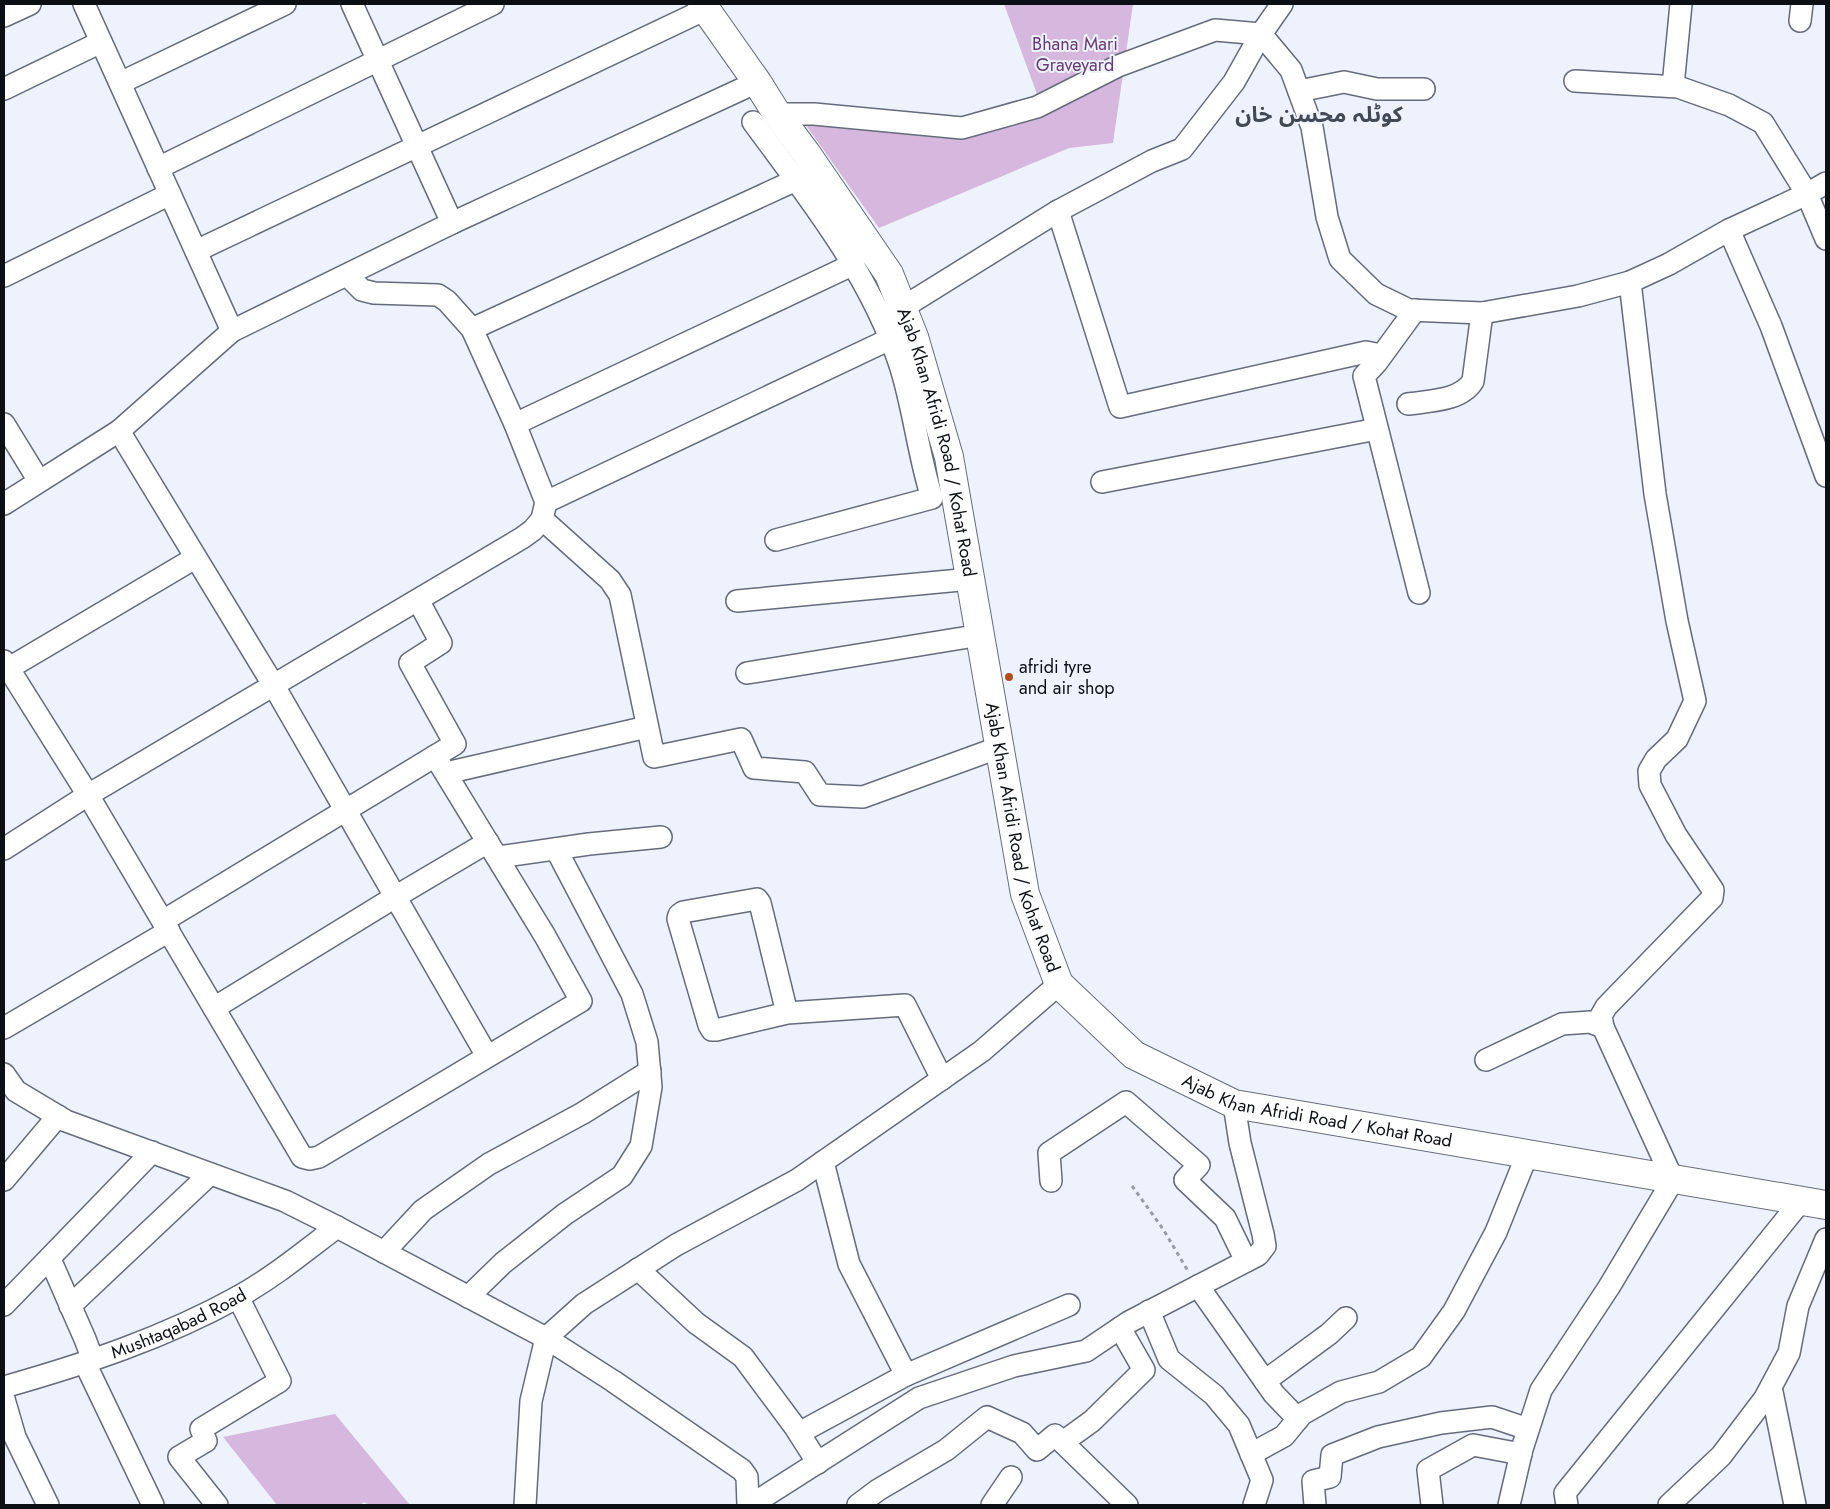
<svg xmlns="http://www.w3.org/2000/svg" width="1830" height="1509" viewBox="0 0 1830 1509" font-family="Jost,'Noto Sans Arabic',sans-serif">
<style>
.green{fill:#d6b7dd}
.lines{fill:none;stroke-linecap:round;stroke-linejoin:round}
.minor-casing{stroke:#646b7a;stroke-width:24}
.major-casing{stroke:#646b7a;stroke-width:30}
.path{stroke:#989ca4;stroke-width:3;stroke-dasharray:4 4;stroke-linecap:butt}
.minor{stroke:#fff;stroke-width:21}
.major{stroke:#fff;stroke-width:28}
.poi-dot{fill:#b24d1f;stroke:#edf2fc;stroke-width:2}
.labels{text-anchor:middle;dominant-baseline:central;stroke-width:4;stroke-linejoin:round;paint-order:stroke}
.park-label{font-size:18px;fill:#683974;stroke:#edf2fc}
.street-label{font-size:18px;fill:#0c0f14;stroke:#edf2fc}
.poi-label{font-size:18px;fill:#0c0f14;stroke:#edf2fc;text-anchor:start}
.district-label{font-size:22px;font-weight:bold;fill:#424956;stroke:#edf2fc}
</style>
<rect width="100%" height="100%" fill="#edf2fc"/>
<!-- green -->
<path class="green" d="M1004,4h129l-20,139 -44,5 -190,80 -86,-121 169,21 79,-23z
M335,1414l75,91h-41l-5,-3 -4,3h-83l-54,-68z"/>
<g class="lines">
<defs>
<g id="minor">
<path d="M84,4l148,327"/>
<path d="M352,4l100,219"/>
<path d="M4,16l26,-12"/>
<path d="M1800,21l2,-17"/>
<path d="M1575,81l103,6 51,18 34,18 44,71 19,45"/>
<path d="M120,83l165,-79"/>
<path d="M1673,86l8,-82"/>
<path d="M4,89l97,-47"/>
<path d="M1299,91l45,-9 33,7h47"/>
<path d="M777,114h37l148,14 75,-21 81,-41 97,-36 46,4 30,36 21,57 15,90 13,42 36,35 33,16 73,3 96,-17 52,-14 39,-18 60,-34 78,-36 19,-11"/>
<path d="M753,122c56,76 117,152 147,243 14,44 18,89 32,133l-156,42"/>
<path d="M158,168l335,-164"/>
<path d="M1058,211l62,196 246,-55 15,3"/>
<path d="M1729,230l42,96 55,150"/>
<path d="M196,251l510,-242"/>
<path d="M4,276l166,-82"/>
<path d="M902,308l156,-97 94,-50 30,-12 52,-67 27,-48 21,-30"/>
<path d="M1415,310l-38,52 -13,14 55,217"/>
<path d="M472,329l324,-149"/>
<path d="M1408,404c21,-3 53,-3 65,-23l9,-68"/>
<path d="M4,424l35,57"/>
<path d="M515,424l339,-160"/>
<path d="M119,431l155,255 213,370"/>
<path d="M1102,482l275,-53"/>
<path d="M546,502l344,-163"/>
<path d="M4,504l115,-73 113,-100 220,-108 305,-141"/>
<path d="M542,519l68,61 10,15 34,162 87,-18 13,29 51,4 15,23 43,2 137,-50"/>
<path d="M737,601l234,-22"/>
<path d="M4,661l84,134 214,362 8,2 9,-2 262,-156 -36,-65 -110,-180"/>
<path d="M4,671l191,-113"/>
<path d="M747,673l234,-38"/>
<path d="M446,773l201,-46"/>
<path d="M4,849l84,-54 434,-257 11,-8 9,-11 4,-17 -31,-78 -43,-95 -25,-28 -9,-6 -64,-2 -12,-3 -15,-15"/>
<path d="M498,857l91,-13 72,-7"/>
<path d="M163,921l292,-177 -45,-81 31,-20 -23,-43"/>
<path d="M214,1008l181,-111 93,-55"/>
<path d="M787,1013l-71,17h-4l-3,-5 -31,-106 1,-4 4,-3 74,-13 3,4 27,110 118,-8 37,74"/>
<path d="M4,1028l165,-97"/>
<path d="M1486,1060l76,-36 28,-2 13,5"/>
<path d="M4,1074l12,17 50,30 219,80 52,26 209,111 67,43 129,89 5,7 1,28"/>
<path d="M823,1162l26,102 57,111 163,-70"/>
<path d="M4,1180l54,-64"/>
<path d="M1051,1181l-2,-28 77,-51 73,63 -14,15 40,38 21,43"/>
<path d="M384,1252l39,-42 66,-46 94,-51 67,-42"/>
<path d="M50,1259l35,80 8,21"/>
<path d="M638,1269l58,54 47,34 52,70 23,36"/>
<path d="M1198,1286l76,108 24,25"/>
<path d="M468,1297l35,-34 62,-49 57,-38 19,-30 10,-59 -4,-45 -15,-48 -76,-145"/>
<path d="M4,1305l148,-153"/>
<path d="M70,1306l140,-132"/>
<path d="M1149,1311l20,48 45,36 25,30 23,55 -8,25"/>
<path d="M85,1363l68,142"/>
<path d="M1265,1381l64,-47 17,-16"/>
<path id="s1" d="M4,1387c81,-23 160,-49 234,-90 36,-20 67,-46 99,-70"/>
<path d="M1771,1387l24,118"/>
<path d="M4,1399l11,38 33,68"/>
<path d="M799,1433l107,-58"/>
<path d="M1063,1442l29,-21 52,-51 -24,-42"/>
<path d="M1251,1454l33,-18 18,-22 39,-22 38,-10 42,-25 33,-46 42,-79 31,-77"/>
<path d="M217,1505l-38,-48 27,-16 -5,-12 79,-48 -42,-84"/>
<path d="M525,1505l6,-104 15,-63 38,-34 92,-59 121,-65 185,-129 77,-67"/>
<path d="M751,1505l168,-107 95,-32 72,-15 43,-29 129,-67 7,-9 -2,-12 -23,-91 -6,-39"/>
<path d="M858,1505l20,-15 68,-40 41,-33 35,16 15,17 18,-15 72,70"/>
<path d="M992,1505l19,-28"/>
<path d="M1315,1505l-2,-24 17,-4 2,-22 46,-18 63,-14 51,-6 36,12"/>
<path d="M1432,1505l-4,-35 45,-25 48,9"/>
<path d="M1509,1505l13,-56 19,-59 68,-103 64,-107 -70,-153 -2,-11 5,-9 106,-109 1,-8 -37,-55 -26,-50 -1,-14 7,-12 21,-20 18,-38 -18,-80 -22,-127 -25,-212"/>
<path d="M1567,1505l-2,-12 236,-292"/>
<path d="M1669,1505l52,-49 44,-58 24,-45 9,-47 28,-67"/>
</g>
<g id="major">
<path id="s2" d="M702,4l55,78 20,32 29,39 83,121 25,63 35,120 76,437 34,90 75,71 100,49 592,101"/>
</g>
</defs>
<!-- minor casing -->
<use href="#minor" class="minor-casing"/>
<!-- major casing -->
<use href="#major" class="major-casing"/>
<!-- path -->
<path class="path" d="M1132,1186l31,43 25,42"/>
<!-- minor -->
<use href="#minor" class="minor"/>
<!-- major -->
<use href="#major" class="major"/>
</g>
<!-- markers -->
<circle class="poi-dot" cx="1009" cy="677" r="5"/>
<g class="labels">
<!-- park labels -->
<g class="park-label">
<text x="1075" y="44">Bhana Mari<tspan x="1075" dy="21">Graveyard</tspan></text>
</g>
<!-- street labels -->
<g class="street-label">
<text stroke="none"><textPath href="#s2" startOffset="504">Ajab Khan Afridi Road / Kohat Road</textPath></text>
<text stroke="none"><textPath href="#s2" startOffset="909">Ajab Khan Afridi Road / Kohat Road</textPath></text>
<text stroke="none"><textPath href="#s2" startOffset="1358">Ajab Khan Afridi Road / Kohat Road</textPath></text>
<text stroke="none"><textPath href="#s1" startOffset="186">Mushtaqabad Road</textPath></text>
</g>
<!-- poi labels -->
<g class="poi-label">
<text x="1019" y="667">afridi tyre<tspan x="1019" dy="21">and air shop</tspan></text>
</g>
<!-- district labels -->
<g class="district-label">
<text x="1319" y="114">کوٹلہ محسن خان</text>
</g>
</g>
<!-- border -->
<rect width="1830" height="1509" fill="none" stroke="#0c0f14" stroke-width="10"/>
</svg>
